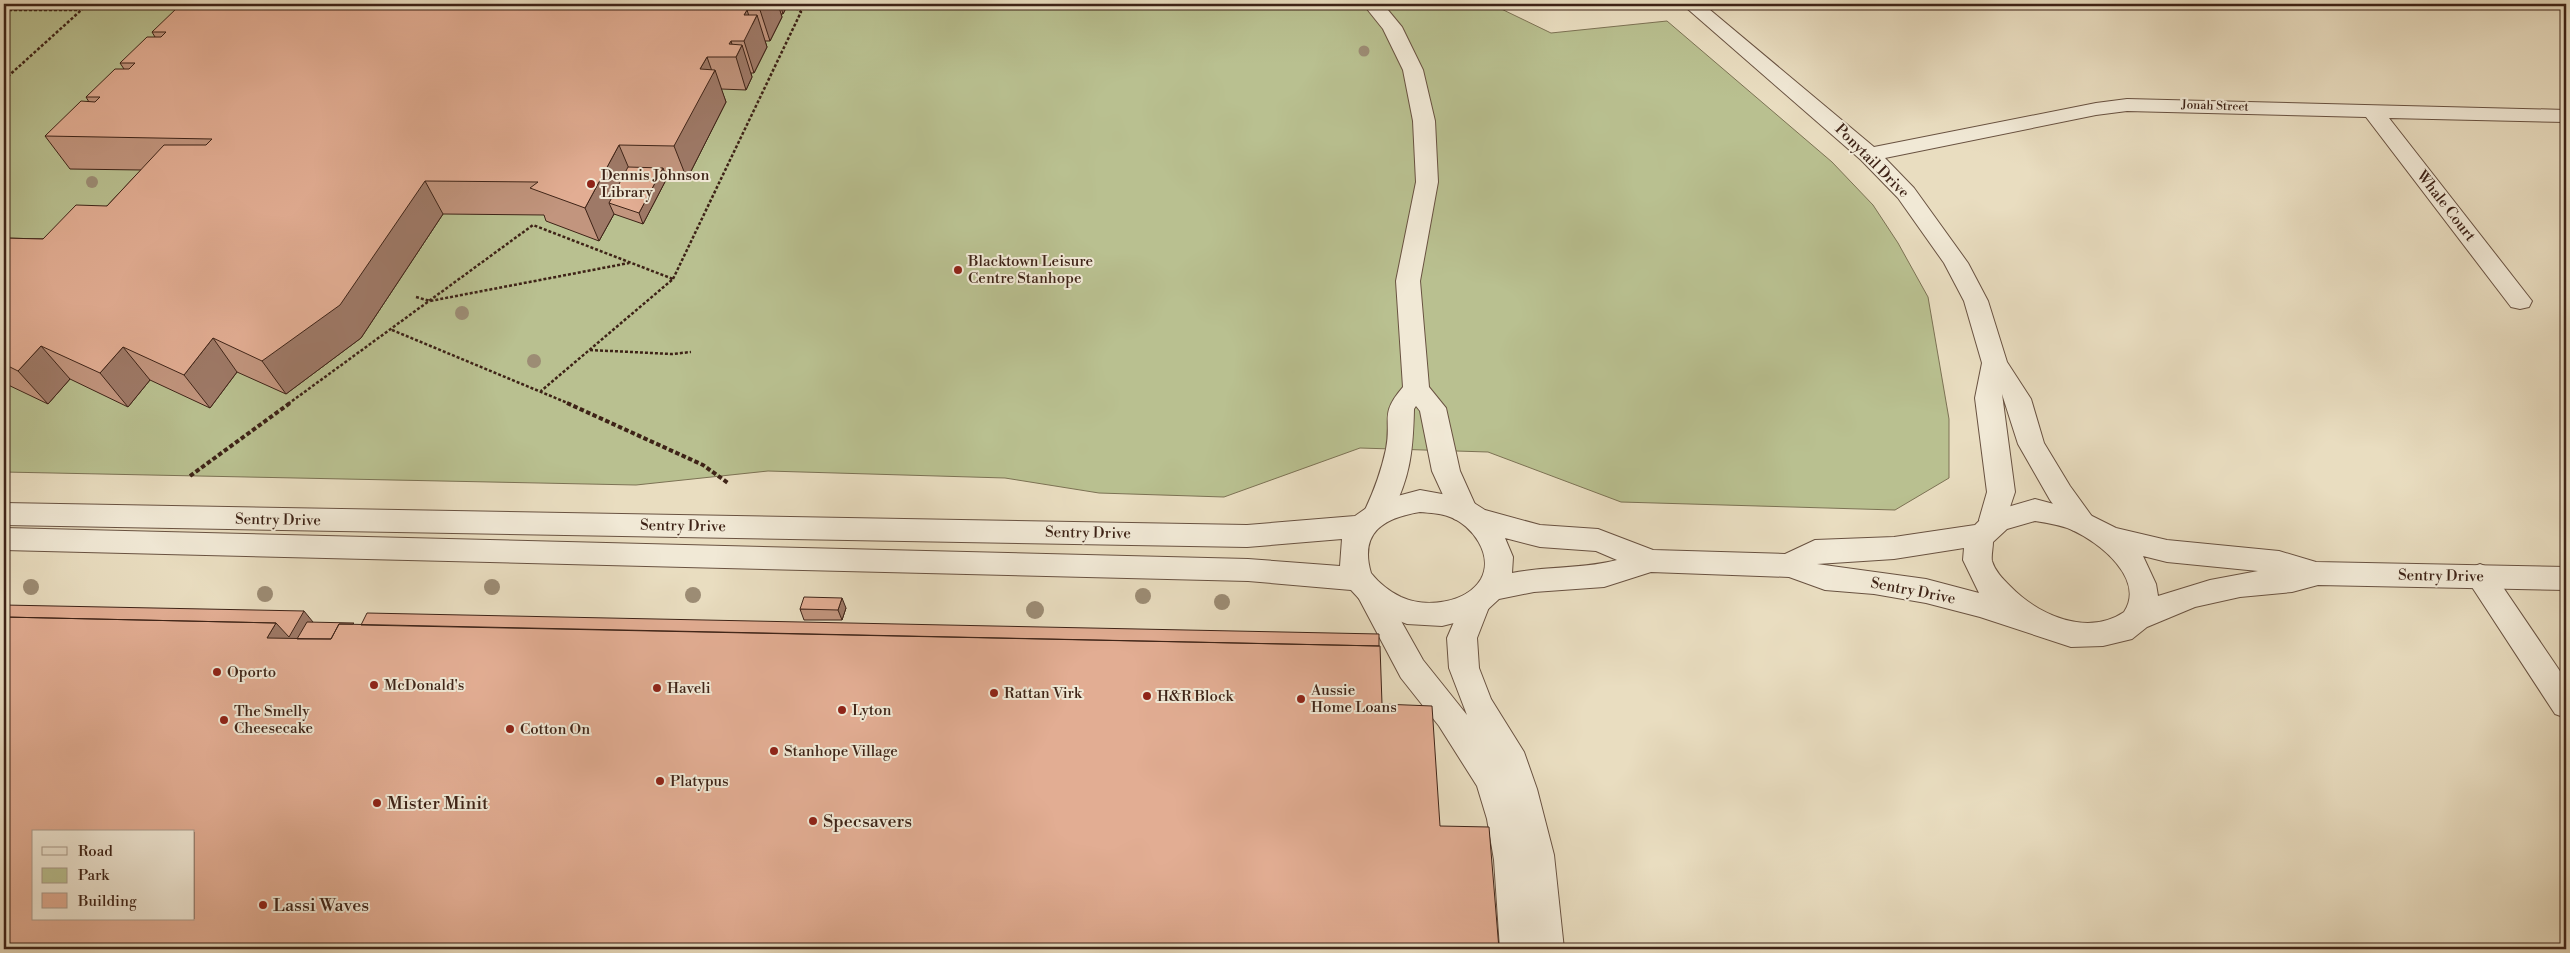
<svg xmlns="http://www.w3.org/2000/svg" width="2570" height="953" viewBox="0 0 2570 953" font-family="'Libre Bodoni',serif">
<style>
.green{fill:#b9c090;stroke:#7c7254}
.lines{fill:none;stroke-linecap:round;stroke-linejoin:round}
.service-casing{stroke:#695241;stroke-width:2}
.minor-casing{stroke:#695241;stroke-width:2}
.tertiary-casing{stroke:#695241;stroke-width:2}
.path-far1{stroke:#3e2317;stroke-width:2.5;stroke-dasharray:3 2;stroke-linecap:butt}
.path{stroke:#3e2317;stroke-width:4;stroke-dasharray:4.5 2.5;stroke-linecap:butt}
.service{fill:#f1e9d6;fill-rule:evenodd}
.minor{fill:#f1e9d6;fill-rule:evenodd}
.tertiary{fill:#f1e9d6;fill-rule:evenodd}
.tree{fill:#9c8c74}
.wall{fill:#c2957e;stroke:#3e2317}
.shaded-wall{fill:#9e7967;stroke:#3e2317}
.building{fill:#e2ad93;stroke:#3e2317;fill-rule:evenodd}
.poi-dot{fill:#8f2418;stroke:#f1e9d6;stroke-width:2}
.labels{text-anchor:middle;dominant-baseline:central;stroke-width:4;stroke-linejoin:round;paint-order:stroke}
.far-street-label{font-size:12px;fill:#3e2317;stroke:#f1e9d6}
.street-label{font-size:15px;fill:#3e2317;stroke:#f1e9d6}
.poi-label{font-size:15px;fill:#3e2317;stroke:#f1e9d6;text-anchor:start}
.near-poi-label{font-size:18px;fill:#3e2317;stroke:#f1e9d6;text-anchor:start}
</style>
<rect width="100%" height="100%" fill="#e9ddc0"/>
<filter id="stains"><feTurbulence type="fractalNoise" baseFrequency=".004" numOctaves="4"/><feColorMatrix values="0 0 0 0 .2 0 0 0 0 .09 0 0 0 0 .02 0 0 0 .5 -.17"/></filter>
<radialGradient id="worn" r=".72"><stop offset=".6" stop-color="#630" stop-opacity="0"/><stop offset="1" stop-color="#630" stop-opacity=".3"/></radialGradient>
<!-- green -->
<path class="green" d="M4,4h1487l60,29 116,-12 165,141 41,43 25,38 30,54 21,122v59l-54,32 -274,-8 -133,-50 -128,-4 -136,49 -125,-4 -94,-15 -237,-7 -132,14 -632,-13z"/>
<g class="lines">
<defs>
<path id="service" d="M1363,4h20l19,23 21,43 12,51 3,61 -18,99 9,106 17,21 14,63 18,40 -4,8 -10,3 -10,-3 -22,-48 -12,-60 -4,-5 -2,3c-1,44 -4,71 -26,111l-10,3 -10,-3 -4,-8c10,-21 17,-40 22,-63 6,-31 -7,-34 17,-62l-7,-106 20,-99 -3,-61 -10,-51 -20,-41z
M1372,583l10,4 41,73 44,55 -18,-47 -2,-30 19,-44 10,-4 10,4 5,8 -14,36 2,30 12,31 33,53 13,37 17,66 10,94h-64l-6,-89 -7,-41 -10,-33 -38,-60 -38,-48 -44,-83 5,-8z"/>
<path id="minor" d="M1682,4h21l171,143 222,-44 31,-4 439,11v12l-177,-4 143,183 -3,6 -9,2 -9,-2 -145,-190 -239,-6 -31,4 -211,43 29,30 54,75 20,38 19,61 24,37 13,44 26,43 26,36 -4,8 -10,3 -10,-3 -22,-30 -32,-56 -16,-50 13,98 -12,36 -10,3 -10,-3 -4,-8 8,-28 -12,-94 7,-35 -18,-62 -20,-38 -46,-65 -37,-38z
M2480,564l10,4 76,112v38l-11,-4 -85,-130 -5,-8 5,-8z"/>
<path id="tertiary" d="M1420,490l33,6 21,7 11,7 55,15 58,4 55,21 132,4 30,-14 79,-3 81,-12 12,-12 48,-14 49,13 32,16 51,12 112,11 37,11 250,5v23l-248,-5 -26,7 -52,5 -45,10 -48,20 -15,12 -29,7 -32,1 -91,-30 -54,-14 -52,-9 -49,-4 -36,-13 -138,-5 -47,15 -70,5 -35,7 -13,12 -16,8 -28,7 -35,-2 -28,-11 -15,-9 -13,-14 -103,-9 -1244,-31v-22l1244,31 92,7 2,-27 -95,8 -1243,-22v-22l1243,22 108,-9 20,-14zM1420,512c10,1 21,1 30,5 22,8 44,38 31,62 -15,25 -56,29 -80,18 -12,-6 -22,-14 -30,-24 -12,-41 13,-55 49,-61zM2035,521c13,2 26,4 37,9 27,12 74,49 52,82 -37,25 -86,3 -114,-26 -7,-7 -15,-15 -18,-25 -1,-5 1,-13 1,-19l14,-13zM1505,538l35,9 56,4 21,9c-33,9 -70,6 -105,13l1,-16zM1964,548l-1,12 16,33 -53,-14 -109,-15 77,-5zM2143,556l24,6 91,9 -48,9 -52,16 -2,-12z"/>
</defs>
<!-- service casing -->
<use href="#service" class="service-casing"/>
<!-- minor casing -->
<use href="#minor" class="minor-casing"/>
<!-- tertiary casing -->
<use href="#tertiary" class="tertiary-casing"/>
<!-- path-far1 -->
<path class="path-far1" d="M4,10h76
M4,80l84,-76
M673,279l128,-267 -10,-8
M416,297l14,4 199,-38
M392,330l178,74
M590,350l82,4 19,-2
M288,404l245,-179 140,54 -132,112"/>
<!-- path -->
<path class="path" d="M567,403l136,62 25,18
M190,476l100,-73"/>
<!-- service -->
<use href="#service" class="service"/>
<!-- minor -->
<use href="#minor" class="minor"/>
<!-- tertiary -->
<use href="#tertiary" class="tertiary"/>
</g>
<!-- trees -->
<g class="tree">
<circle cx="1364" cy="51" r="5.5"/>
<circle cx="92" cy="182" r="6"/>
<circle cx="462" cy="313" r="7"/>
<circle cx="534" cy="361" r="7"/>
<circle cx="31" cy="587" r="8"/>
<circle cx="492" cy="587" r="8"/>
<circle cx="265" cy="594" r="8"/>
<circle cx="693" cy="595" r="8"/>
<circle cx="1143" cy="596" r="8"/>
<circle cx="1222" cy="602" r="8"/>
<circle cx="1035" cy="610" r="9"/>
</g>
<!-- wall -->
<path class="wall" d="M183,4h605l-5,10h-2l1,3 -12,24h-5l2,6 -13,26h-3l1,4 -6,13 -25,-1 5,13 -39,77 -20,-1 -24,46 -29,-10 -15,27 -53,-20 -2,-6 -101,-1 -82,124 -75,56 -49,-22 -27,36 -60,-28 -22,27 -58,-28 -22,25 -44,-21v-145l39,1 64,-33 34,-36 -71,-1 -25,-33 44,-34 -3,-5 38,-28 -4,-6 35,-26 -3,-5 33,-25z
M846,608l-4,12h-38l-4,-11z"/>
<!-- shaded-wall -->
<path class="shaded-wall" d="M763,4h15l4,13 -12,24 -10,-31z
M780,4h8l-5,10z
M747,10l5,15 5,-10 10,32 -13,26 -10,-32v-26z
M731,41l5,16 6,-12 10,32 -6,13 -10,-33 -7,-13z
M707,57l6,17 2,-4 11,32 -39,77 -13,-33 26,-77z
M619,145l14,33 -24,25 5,11 -15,27 -14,-33z
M663,168l4,10 -24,46 -4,-11z
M425,181l18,33 -82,124 -75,56 -24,-33z
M213,338l24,34 -27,36 -26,-33z
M41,346l29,33 -22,25 -30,-33z
M123,347l27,33 -22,27 -28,-34z
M842,598l4,10 -4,12 -4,-10z
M304,611l9,11 -15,25 -31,-9 9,-15z"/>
<!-- building -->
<path class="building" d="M195,4h568l-3,6h-13l-3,5h13l-13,26h-13l-2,3 13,1 -6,12h-29l-7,12 15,1 -41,76 -55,-1 -34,63 -55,-20 8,-6 -113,-1 -85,124 -78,56 -49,-23 -29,37 -61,-28 -23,26 -59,-27 -23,25 -14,-7v-126l39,1 33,-34 31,1 57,-61h42l6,-6 -167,-3 36,-35 14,1 5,-5h-14l29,-28h14l6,-6h-15l27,-26h14l5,-5h-14l26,-25h13z
M628,167l35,1 -24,45 -30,-10z
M804,597l38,1 -4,12 -38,-1z
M4,605l300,6 -15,26 -13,-14 -272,-6z
M367,613l1012,21v12l-1018,-21z
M4,617l272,6 -9,15 64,1 8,-15 1041,22 2,58 50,2 8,120 49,1 10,122h-1495zM34,832h160v87h-160z
M307,622l47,1 -1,1h-14l-8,15h-34z"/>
<!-- markers -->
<g class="poi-dot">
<circle cx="591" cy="184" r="5"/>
<circle cx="958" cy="270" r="5"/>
<circle cx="217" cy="672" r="5"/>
<circle cx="374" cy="685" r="5"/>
<circle cx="657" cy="688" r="5"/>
<circle cx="994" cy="693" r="5"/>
<circle cx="1147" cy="696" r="5"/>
<circle cx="1301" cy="699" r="5"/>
<circle cx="842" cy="710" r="5"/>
<circle cx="224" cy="720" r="5"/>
<circle cx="510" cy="729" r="5"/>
<circle cx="774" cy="751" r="5"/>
<circle cx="660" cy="781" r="5"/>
<circle cx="377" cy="803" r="5"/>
<circle cx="813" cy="821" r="5"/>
<circle cx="263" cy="905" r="5"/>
</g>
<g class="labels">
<!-- far-street labels -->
<g class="far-street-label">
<text transform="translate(2215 106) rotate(2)">Jonah Street</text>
</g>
<!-- street labels -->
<g class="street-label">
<text transform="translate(1872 161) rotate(45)">Ponytail Drive</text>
<text transform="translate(2446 206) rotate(52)">Whale Court</text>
<text transform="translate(278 520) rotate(1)">Sentry Drive</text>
<text transform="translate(683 526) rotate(1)">Sentry Drive</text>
<text transform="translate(1088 533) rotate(1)">Sentry Drive</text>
<text transform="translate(2441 576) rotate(1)">Sentry Drive</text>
<text transform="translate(1913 591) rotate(11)">Sentry Drive</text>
</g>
<!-- poi labels -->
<g class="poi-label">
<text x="601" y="175">Dennis Johnson<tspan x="601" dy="17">Library</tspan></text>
<text x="968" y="261">Blacktown Leisure<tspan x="968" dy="17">Centre Stanhope</tspan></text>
<text x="227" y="672">Oporto</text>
<text x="384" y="685">McDonald's</text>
<text x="667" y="688">Haveli</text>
<text x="1311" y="690">Aussie<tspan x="1311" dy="17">Home Loans</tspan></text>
<text x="1004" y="693">Rattan Virk</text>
<text x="1157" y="696">H&amp;R Block</text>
<text x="852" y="710">Lyton</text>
<text x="234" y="711">The Smelly<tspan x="234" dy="17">Cheesecake</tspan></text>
<text x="520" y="729">Cotton On</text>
<text x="784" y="751">Stanhope Village</text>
<text x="670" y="781">Platypus</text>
</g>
<!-- near-poi labels -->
<g class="near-poi-label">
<text x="387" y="803">Mister Minit</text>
<text x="823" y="821">Specsavers</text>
<text x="273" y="905">Lassi Waves</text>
</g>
</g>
<!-- margin -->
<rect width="2570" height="953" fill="none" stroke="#e9ddc0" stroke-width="20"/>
<rect x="5" y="5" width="2560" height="943" fill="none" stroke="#3e2317" stroke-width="2.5"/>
<rect x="10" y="10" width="2550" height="933" fill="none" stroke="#3e2317"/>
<!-- legend -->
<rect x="32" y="830" width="162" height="90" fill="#f1e9d6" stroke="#a99a8a"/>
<rect x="42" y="847" width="25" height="8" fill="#f1e9d6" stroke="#a99a8a"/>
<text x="78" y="856" font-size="15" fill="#3e2317">Road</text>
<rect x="42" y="868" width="25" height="15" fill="#b9c090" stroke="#a99a8a"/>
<text x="78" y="880" font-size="15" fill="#3e2317">Park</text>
<rect x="42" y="893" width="25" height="15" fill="#e2ad93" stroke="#a99a8a"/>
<text x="78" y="906" font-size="15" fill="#3e2317">Building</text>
<rect width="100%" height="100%" filter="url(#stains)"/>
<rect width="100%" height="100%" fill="url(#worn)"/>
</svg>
